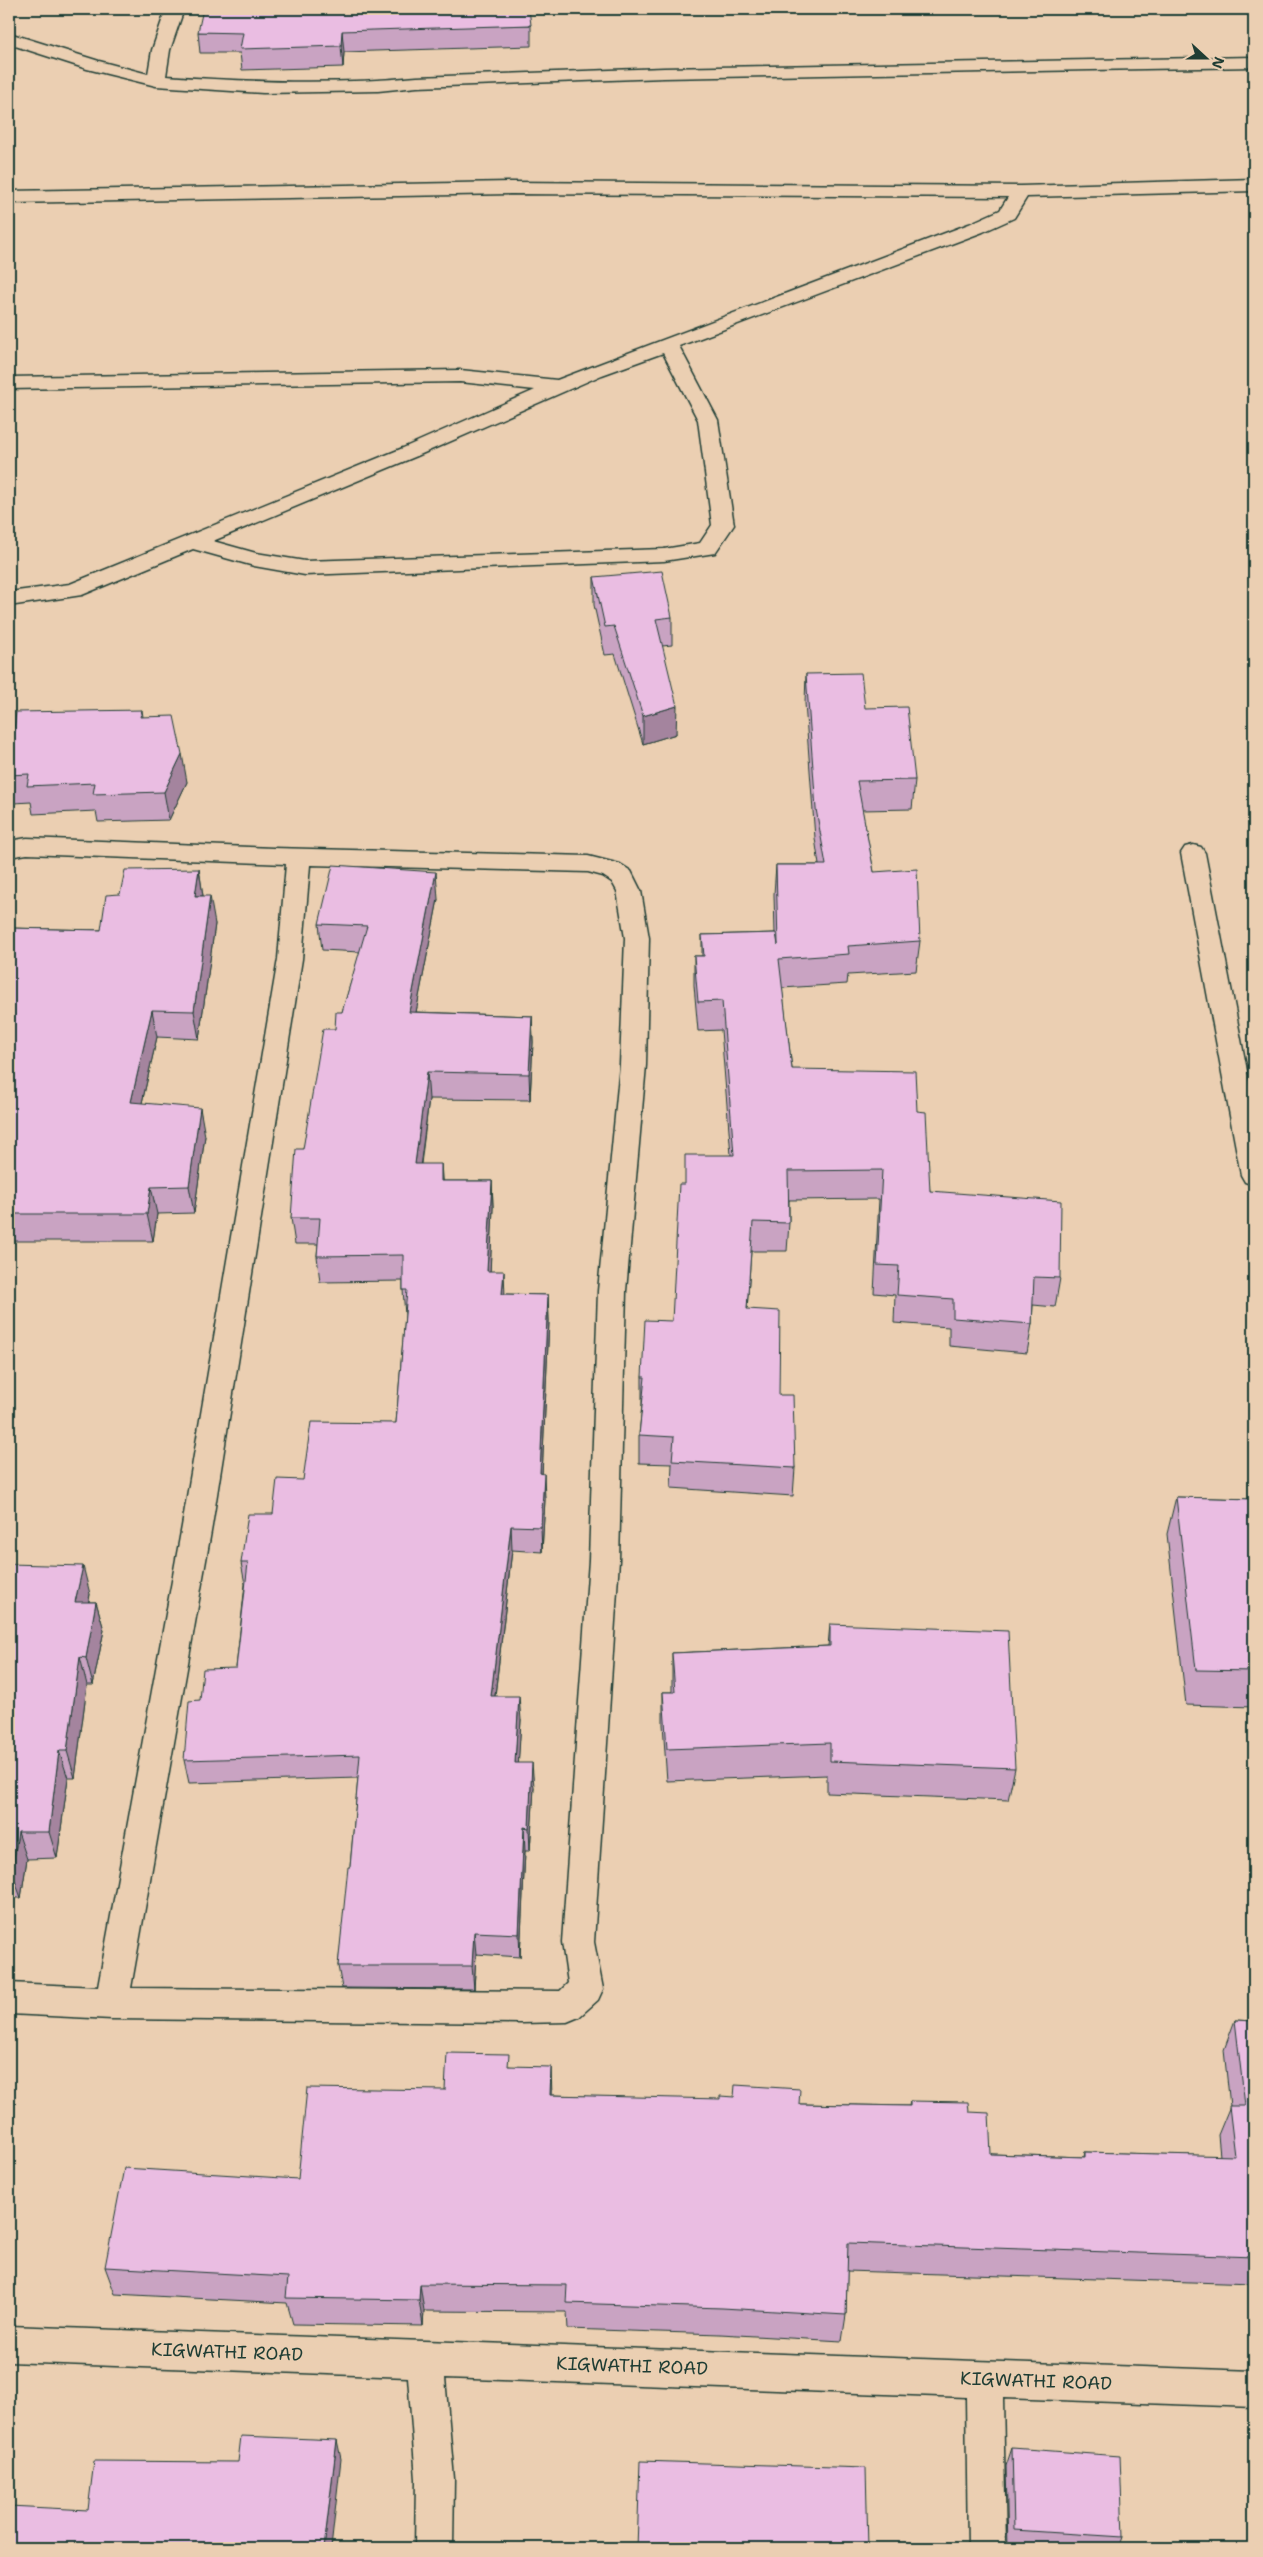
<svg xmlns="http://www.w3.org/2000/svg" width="1263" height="2557" viewBox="0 0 1263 2557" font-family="'Shantell Sans',sans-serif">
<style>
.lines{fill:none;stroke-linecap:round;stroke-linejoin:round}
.minor-casing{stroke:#1f3d34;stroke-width:3}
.minor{fill:#ebcfb2;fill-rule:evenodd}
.wall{fill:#c9a3c2;stroke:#1f3d34}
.shaded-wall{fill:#a4849e;stroke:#1f3d34}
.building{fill:#eabde2;stroke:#1f3d34}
.labels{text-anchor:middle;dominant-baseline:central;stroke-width:4;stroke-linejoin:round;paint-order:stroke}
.near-street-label{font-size:18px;fill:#1f3d34;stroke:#ebcfb2}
</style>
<rect width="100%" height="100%" fill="#ebcfb2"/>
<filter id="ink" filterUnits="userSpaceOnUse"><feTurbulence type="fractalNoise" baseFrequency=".02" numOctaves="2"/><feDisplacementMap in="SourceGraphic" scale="10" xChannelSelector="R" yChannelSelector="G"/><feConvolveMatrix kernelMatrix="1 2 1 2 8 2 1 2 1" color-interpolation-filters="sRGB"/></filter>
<g filter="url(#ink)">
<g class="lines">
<defs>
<path id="minor" d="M166,9h18l-14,41 -4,26c84,6 167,9 251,1l247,-9 590,-11v10l-590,11 -247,9 -39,4 -115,2 -107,-7 -69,-17 -78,-25v-11l90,28 49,13 4,-24z
M1254,179v12l-227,6 -13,21 -31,14 -304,114 39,74 16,105 -19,28 -51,8 -359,14 -51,-9 -61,-17 -111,46 -73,11v-14l61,-8 333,-136 132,-58 -75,-8 -451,7v-12l451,-7 97,10 412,-156 31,-14 8,-13 -498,-3 -501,9v-12l501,-9 511,4zM663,353l35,67 14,105 -12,18 -36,6 -359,12 -49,-8 -43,-12 204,-85 185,-81z
M27,838l246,10 315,8 32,8 11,7 10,20 8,47 -3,127 -20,226 -7,269 -25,382 9,47 -5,11 -19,17 -12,5 -46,1 -409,-4 -103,-5v-31l89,4 84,-461 96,-567 8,-95 -259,-10 -18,3v-16zM310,865l278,7 15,4 9,6 5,9 8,47 -5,127 -22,226 -9,269 -27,382 6,41 -8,8 -429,-3 81,-462 90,-567z
M1193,845l8,2 4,6 49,254v78l-9,-3 -4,-7 -60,-322 4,-6z
M9,2326l1245,45v36l-251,-9 3,150h-38l-2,-151 -521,-19 9,101 -1,69h-38l1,-69 -8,-102 -399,-15z"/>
</defs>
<!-- minor casing -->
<use href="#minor" class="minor-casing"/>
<!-- minor -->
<use href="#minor" class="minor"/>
</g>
<!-- wall -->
<path class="wall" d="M531,25v21l-187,6 -1,15 -101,3 -2,-17h-40l-2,-21z
M594,577l78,40v28l-10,1 14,88 -33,10 -28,-90 -10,1 -11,-50z
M806,674l59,34 50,72 -3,29 -50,1 12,62 46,69 -4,30 -68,4 -1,9 -65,4 10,81 125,42 13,80 130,87 -5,29 -22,-2 -1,19 -5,29 -78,-7v-19l-55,-4 1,-28 -21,-2 5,-94 -90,1v23l-2,28h-36l-4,59 32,85 16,73 -2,28 -122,-8 1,-24 -33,-1v-28l3,-30v-28l30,-56 13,-137 46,-29 -10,-125 -23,1 -4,-46v-29h8v-21l73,-2 -1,-39 2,-29h43l-4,-27 -10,-135z
M142,710l1,7 44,65 -18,38 -71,2 -2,-11 -63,3 -2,-12 -17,1 -5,-26v-5z
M199,869l4,27 12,28 -16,115 -42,-2 -15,66 63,33 -11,77 -37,1 -4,27h-140l-4,23v-336l92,2 19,-36z
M438,899l-22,113 116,4 1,26 -3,58 -101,-1 -8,65 22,17h49l1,26 -3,64 15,23 43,1 1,26 -7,153 3,25 -3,53 -30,-2 -17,146 26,24 -3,43 16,24 -4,64h-5l-5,106 -44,-3 -2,35 -132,-1 -4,-22 12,-99 8,-89 -169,5 -5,-23 16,-60 36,-32 9,-84 -4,-21 32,-49 30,-34 93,-57 9,-108 -2,-25v-9l-83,1 -3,-26 1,-12h-23l-4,-26 12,-69 32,-120 7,-17 18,-60 -38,-2 -3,-26z
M1176,1497l78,2v208l-68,-2 -19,-171z
M9,1564l81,30 -1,8h7l8,28 -11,55h-6l-12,93h-7l-11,80 -30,1 -6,39h-12z
M830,1624l185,144 -7,32 -181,-7v-18l-160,6 -4,-57v-32h9v-39l156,-7z
M1235,2020l19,1v263l-407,-13 -1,44 -4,26 -122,-7 -152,-5 -1,-17 -143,-1 -1,15 -130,-2 -6,-21 -172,-9 -10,-27 193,-88 147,-89 65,-24 42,29 247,9 110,2 1,-5 59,11 22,42 93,3 1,-5 135,4 -2,-21 12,-29 -6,-56z
M1012,2448l111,89 -4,11h-111l-2,-82z"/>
<!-- shaded-wall -->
<path class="shaded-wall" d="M342,31l2,21 -1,15 -2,-21z
M677,706l-1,28 -33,10v-28z
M182,754l5,28 -18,38 -5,-28z
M199,869l4,27h-8z
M436,872l2,27 -27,139 -2,-26z
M210,896l5,28 -16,115 -5,-28z
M152,1010l5,27 -21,92 -5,-27z
M532,1016l1,26 -3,58 -1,-26z
M427,1072l2,27 -12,91 -2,-26z
M200,1108l5,28 -11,77 -5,-27z
M441,1164l2,26 -2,-9z
M492,1181l1,26 -4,90 -2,-26z
M151,1187l6,27 -4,27 -6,-27z
M9,1225l4,16 -4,23z
M504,1271l1,26 -3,-3z
M548,1295l1,26 -8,178 -1,-26z
M544,1474l1,25 -3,53 -1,-25z
M511,1526l1,24 -20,170 -1,-24z
M83,1566l7,28 -7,36 -8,-28z
M96,1602l8,28 -11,55 -7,-27z
M80,1657l7,28 -12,93 -8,-27z
M519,1696l2,24 -4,67 -2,-24z
M59,1751l9,27 -11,80 -8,-26z
M532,1763l2,24 -4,64 -1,-23z
M524,1827l1,24 -5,106 -1,-23z
M18,1832l9,27 -6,39 -9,-26z
M474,1932l2,22 -2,35 -2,-23z
M551,2067l1,29 -2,-1z
M420,2284l4,27 -1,15 -4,-26z
M337,2440l4,19 -10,89h-7z"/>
<!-- building -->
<path class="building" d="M203,9h326l2,16 -189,6 -1,15 -101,3 3,-16 -45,-1z
M662,571l10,46 -16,2 21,87 -34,10 -29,-90 -9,1 -11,-50z
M861,673l4,35 42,-1 8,73 -58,1 17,91 43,-3 3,72 -72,5 1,8 -70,5 13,110 123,2 2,40 9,1 4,79 131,10 -1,77 -26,-1 -2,47 -79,-6v-19l-56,-4 2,-29 -22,-1 5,-95 -94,1 1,52 -36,-1 -6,87 33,2 -1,84h14l2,73 -123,-7 2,-24 -35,-2 6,-58h-3l3,-57 27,1 7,-137h6v-29h49l-12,-154 -24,1 -4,-46h10l-2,-21 74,-2 2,12 -2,-80h50l-10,-56 -10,-135z
M142,710l-2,7 34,-1 8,38 -18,38 -71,2 2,-11 -68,3 2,-12 -20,1 7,-63z
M333,865l103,7 -27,140 123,4 -3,58 -102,-2 -12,92h26v17h51l-5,90h17l-2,23 46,1 -8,178 4,1 -3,53 -30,-1 -20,170h28l-4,67h17l-3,65 -5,-1 -5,107 -45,-2 -2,34h-134l10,-99h2l10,-112 -176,5 5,-59 11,-1 3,-31 33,-1 12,-105h-7l7,-49h25l4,-35 26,1 8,-58 85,1 11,-133h-4v-35l-86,1 3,-38h-29l5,-69h7l20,-120h12l1,-17h6l25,-86 -48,-2z
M199,869l-4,27h15l-16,115 -42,-1 -21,92 69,6 -11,78 -38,1 -4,27h-138v-286l92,2 5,-35 14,-1 5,-24z
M1176,1497l78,2v172l-58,-1z
M9,1564l74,2 -8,36h21l-10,56 -6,-1 -13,94h-8l-10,81h-31l-6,40h-3z
M830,1624l178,7 7,137 -185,-7v-18l-163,6 -4,-57h12l-3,-39 158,-7z
M1235,2020l19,1v236l-406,-14 -2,72 -124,-7 -156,-5 1,-18 -147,-1 -1,16 -133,-2 2,-21 -183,-10 19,-99 174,11 9,-91 138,2 2,-37 62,1 -1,12 43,1 -1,28 170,4v-3l14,1 1,-12 65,4 -1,15 111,2v-5l58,1 1,10 20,1 2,41 94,3v-5l150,4 -6,-50h16z
M241,2436l96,4 -13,108h-315v-42l79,4 6,-49 144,1z
M1012,2448l108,8 3,81 -109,-7z
M640,2461l226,7 2,80h-231z"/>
</g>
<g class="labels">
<!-- near-street labels -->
<g class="near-street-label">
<text transform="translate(227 2352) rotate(2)">KIGWATHI ROAD</text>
<text transform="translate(632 2366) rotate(2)">KIGWATHI ROAD</text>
<text transform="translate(1036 2381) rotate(2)">KIGWATHI ROAD</text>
</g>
</g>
<!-- margin -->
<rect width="1263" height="2557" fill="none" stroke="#ebcfb2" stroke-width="30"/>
<rect x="15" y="15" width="1233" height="2527" fill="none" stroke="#1f3d34" stroke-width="2" filter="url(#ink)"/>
<!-- north arrow -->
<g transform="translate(1206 58) rotate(111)" stroke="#ebcfb2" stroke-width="4" paint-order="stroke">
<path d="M0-4L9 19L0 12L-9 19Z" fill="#1f3d34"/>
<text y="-8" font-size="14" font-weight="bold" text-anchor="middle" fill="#1f3d34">N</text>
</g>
</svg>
